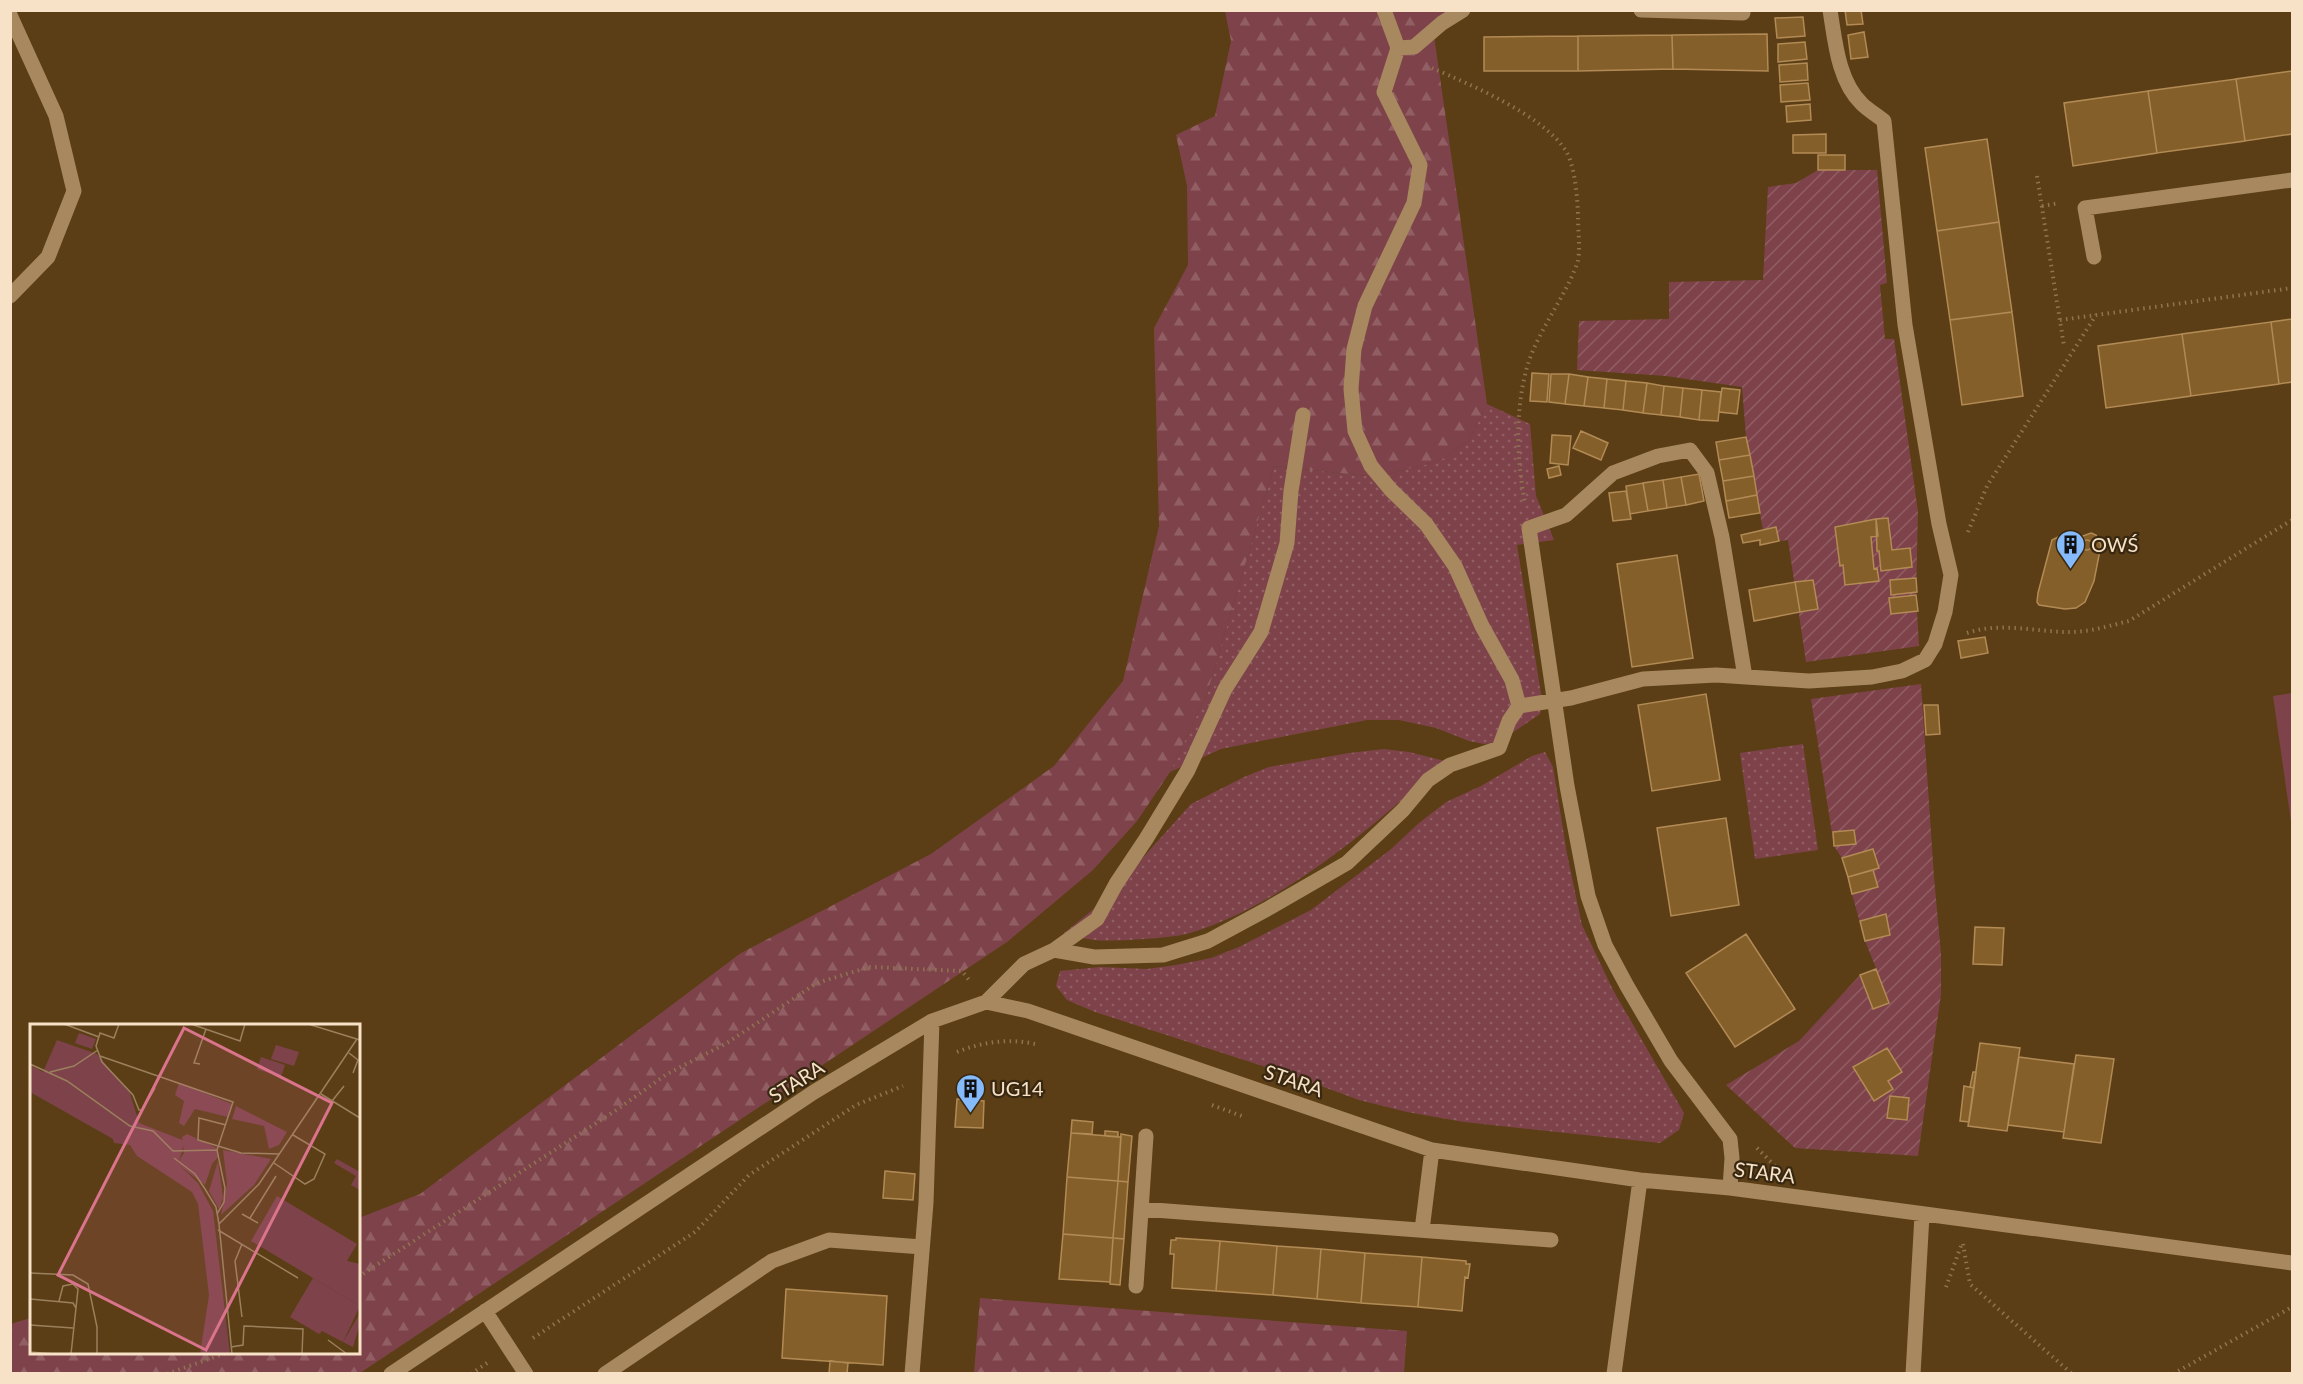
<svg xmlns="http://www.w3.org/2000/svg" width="2303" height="1384" viewBox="0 0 2303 1384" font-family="Lato,sans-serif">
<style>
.grass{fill:url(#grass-dots)}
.forest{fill:url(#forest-firs)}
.garden{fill:url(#garden-furrows)}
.pitch{fill:#7e434a}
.building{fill:#855f2a;stroke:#b28a55;stroke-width:1.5}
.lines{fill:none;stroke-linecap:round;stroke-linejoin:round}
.path{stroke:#8f7450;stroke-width:4;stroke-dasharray:1.5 4.5;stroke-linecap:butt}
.minor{stroke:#a7885f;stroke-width:15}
.labels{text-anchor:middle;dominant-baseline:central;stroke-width:4.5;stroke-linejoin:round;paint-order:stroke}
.poi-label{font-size:20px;fill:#f8e2c7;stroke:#382811;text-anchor:start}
.street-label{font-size:20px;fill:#f8e2c7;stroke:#382811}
.inset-road{fill:none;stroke:#9a805c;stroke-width:1.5}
.view{fill:#da738c;fill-opacity:0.15;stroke:#da738c;stroke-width:3}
.inset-edge{fill:none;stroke:#f8e2c7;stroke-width:3}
</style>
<defs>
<pattern id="grass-dots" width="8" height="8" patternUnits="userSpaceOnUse" patternTransform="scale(1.5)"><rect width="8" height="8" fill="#7e434a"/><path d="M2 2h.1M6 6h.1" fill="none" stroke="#915e63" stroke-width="1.8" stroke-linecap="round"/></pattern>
<pattern id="forest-firs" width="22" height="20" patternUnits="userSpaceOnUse" patternTransform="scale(1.5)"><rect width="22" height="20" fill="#7e434a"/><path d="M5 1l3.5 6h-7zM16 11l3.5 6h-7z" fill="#915e63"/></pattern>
<pattern id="garden-furrows" width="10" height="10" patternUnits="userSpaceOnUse" patternTransform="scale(1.5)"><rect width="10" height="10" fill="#7e434a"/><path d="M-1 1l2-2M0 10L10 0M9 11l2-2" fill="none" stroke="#915e63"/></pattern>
</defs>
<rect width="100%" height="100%" fill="#5b3e15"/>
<!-- grass -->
<path class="grass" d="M1487,404l43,20 6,72 18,44 -37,5 25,155 -2,14 -41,28 -15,2 -15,-3 -33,-13 -37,-8h-32l-146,29 -51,23 37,-78 67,-228 103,11 50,-13 17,-6 25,-18z
M1803,744l15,106 -63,9 -15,-106z
M1384,749l25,3 36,9c-70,65 -163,144 -255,172 -15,5 -78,9 -95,7 -10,-1 -21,-4 -31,-7l42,-34 85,-95 53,-27 25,-10 80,-14z
M1545,752l8,15 14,87 15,71 31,65 71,123 -5,17 -19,13 -196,-21 -57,-10 -48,-12 -68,-25 -196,-63 -28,-12 -11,-14 4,-15 40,-4 47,2 29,-4 35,-7 28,-11 72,-37 79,-60 29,-27 27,-21 35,-16 51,-30z"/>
<!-- forest -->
<path class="forest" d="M1225,11h224l-16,18 54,375 -18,36 -25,18 -17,6 -50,13 -103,-11 -67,228 -37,78 -33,49 -44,49 -86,72 -647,431h-349l-1,-49 21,-6 1,34h326l1,-134 61,-24 321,-241 190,-99 123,-88 69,-85 36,-155 -5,-198 34,-63 -1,-79 -11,-51 39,-19 16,-75z
M980,1298l427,33 -3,42h-430z"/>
<!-- garden -->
<path class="garden" d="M1818,170h59l10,113 -7,2 5,54h9l24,173 -2,83 3,51 -113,16 -18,-122 -9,1 -16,-11 -17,-93 -4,-50 -76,-11 -89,-6 2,-49 90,-2v-37l94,-2 5,-93 28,-4z
M1921,684l13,193 7,77v40l-23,162 -123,-8 -69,-63 73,-44 61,-66 16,-7 -11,-27 -23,-83 -8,-12 -23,-147z"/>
<!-- pitch -->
<path class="pitch" d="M2292,693v136l-19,-133z"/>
<!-- building -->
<path class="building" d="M1845,10h16l2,14 -16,1z
M1803,17l2,19 -28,2 -2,-20z
M1864,32l4,25 -17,2 -3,-24z
M1767,34l1,37 -95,-2 -1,-34z
M1672,35l1,34 -95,2v-35z
M1578,36v35h-94v-34z
M1805,42l2,17 -29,3v-18z
M1807,63l1,17 -28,2 -1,-17z
M2292,71v63l-47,7 -9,-62z
M2236,79l9,62 -88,12 -9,-62z
M1808,83l2,17 -29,2 -1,-17z
M2148,91l9,62 -84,13 -9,-63z
M1810,104l1,16 -24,2 -1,-16z
M1826,134v19h-33v-18z
M1987,139l12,83 -62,9 -12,-83z
M1818,155h27v15h-27z
M1999,222l13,90 -62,8 -13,-89z
M2012,312l11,84 -61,9 -12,-85z
M2292,319v63l-13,2 -8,-62z
M2271,322l8,62 -88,12 -9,-62z
M2182,334l9,62 -85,12 -8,-62z
M1532,373l17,1 -2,28 -17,-1z
M1551,374h18l-4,30 -16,-2z
M1569,374l19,3 -4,29 -19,-2z
M1588,377l19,2 -3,29 -20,-2z
M1607,379l19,2 -3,29 -19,-2z
M1626,381l21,2 -4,30 -20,-3z
M1647,383l17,3 -3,29 -18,-2z
M1664,386l19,2 -3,29 -19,-2z
M1683,388l19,2 -3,30 -19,-3z
M1722,388l18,2 -3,24 -18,-2z
M1702,390l19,2 -3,29 -19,-1z
M1581,431l27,12 -7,17 -28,-12z
M1552,435l19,1 -3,29 -18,-2z
M1746,437l4,18 -31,5 -3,-18z
M1750,455l4,21 -31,5 -4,-21z
M1559,466l2,9 -12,3 -2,-9z
M1699,474l5,27 -18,4 -5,-28z
M1754,476l3,19 -31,6 -3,-20z
M1681,477l5,28 -19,3 -4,-28z
M1663,480l4,28 -19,3 -5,-28z
M1643,483l5,28 -18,3 -4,-28z
M1626,491l5,28 -18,2 -4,-28z
M1757,495l3,18 -31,5 -3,-17z
M1888,518l4,32 18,-2 2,19 -31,4 -2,-20h-2l-1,-32z
M1876,519l2,17 -7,1 3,32 3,-1 2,13 -34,4 -2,-20 -3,1 -5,-39z
M1776,527l3,14 -19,4v-5l-17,3 -2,-8z
M2091,533l5,2 5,10 -7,36 -9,21 -9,6 -11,1 -26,-4 -2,-3 1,-9 14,-53 8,-4 15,3z
M2082 545a5 5 0 1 1 10 0a5 5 0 1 1-10 0Z
M1677,555l16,103 -61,9 -15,-103z
M1916,578l1,14 -26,3 -1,-15z
M1813,580l5,29 -18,3 -5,-30z
M1795,582l5,30 -46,9 -5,-31z
M1916,595l2,16 -27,3 -2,-16z
M1985,637l3,16 -27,5 -3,-17z
M1706,694l14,86 -68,11 -14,-86z
M1924,705h14l2,29 -14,1z
M1726,818l13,87 -68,11 -14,-88z
M1854,830l2,14 -22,2 -1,-14z
M1873,849l6,19 -31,9 -6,-19z
M1873,870l5,17 -26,7 -4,-17z
M1886,914l4,21 -25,6 -5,-20z
M1975,927l29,1 -2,37 -29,-1z
M1746,934l49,75 -60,38 -49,-74z
M1876,969l13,34 -16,6 -13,-34z
M1980,1043l40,5 -13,83 -39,-5z
M1887,1048l15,24 -14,9 5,8 -19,12 -21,-34z
M2076,1055l38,4 -13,84 -38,-5z
M2019,1057l55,7 -10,68 -56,-7z
M1973,1072h3l-2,16 -4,-1z
M1964,1086l10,2 -5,34 -9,-1z
M1890,1096l19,2 -2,22 -20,-2z
M957,1099l27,2 -1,27 -28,-1z
M1072,1120l21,2 -1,12 -21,-1z
M1105,1131l13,1v5l-13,-1z
M1071,1133l50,4 -3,44 -51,-4z
M1121,1134l11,2 -4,46 -10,-1z
M885,1171l30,3 -2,26 -30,-2z
M1067,1177l51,4 -5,57 -50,-4z
M1118,1181l10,1 -4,57 -11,-1z
M1063,1234l50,4 -3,44 -51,-3z
M1113,1238l11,1 -4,46 -10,-1z
M1176,1238l44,3 -4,50 -44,-3 2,-34h-4l1,-14h5z
M1220,1241l57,5 -4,49 -57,-4z
M1277,1246l44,3 -4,50 -44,-4z
M1321,1249l44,4 -4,50 -44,-4z
M1365,1253l57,4 -4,50 -57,-4z
M1422,1257l44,4v3h4l-2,14 -3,-1 -3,34 -44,-4z
M786,1289l101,7 -4,69 -101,-7z
M830,1361l18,2 -1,11h-18z"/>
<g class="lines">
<!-- path -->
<path class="path" d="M1432,68c39,17 111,47 134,83 9,14 12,51 12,67 0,14 3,33 -1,46 -14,38 -43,71 -52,111 -10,43 -8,85 0,128
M2037,176l27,170
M2042,206l17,-3
M2060,320l232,-32
M1968,532l19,-46 109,-171
M1967,633c32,-11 65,-2 98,-1 21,1 44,-6 64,-11l163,-101
M957,1052c25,-10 52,-14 78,-8
M1212,1105l30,11
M1757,1148l18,18
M1963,1244l7,40 102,90
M358,1277l257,-166 52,-37 60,-31 90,-60 52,-16 93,4 7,9
M1946,1287l15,-41
M533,1338l162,-106 54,-57 107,-70 47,-19
M167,1374l62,-22
M471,1374l16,-11
M2173,1374l119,-67"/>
<!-- minor -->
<path class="minor" d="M1384,10l14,38 -14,44 36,73 -6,38 -49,103 -11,43 -3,40 4,42 16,35 20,24 35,34 29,42 27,60 30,54 7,26
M1641,10l102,3
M10,15l46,101 18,75 -26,66 -38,39
M1398,48l16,-1 28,-24 21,-13
M2094,257l-9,-49 207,-28
M1054,950l40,7 69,-2 45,-14 61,-33 78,-45 56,-53 25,-30 22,-15 49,-17 10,-27 10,-15 52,-8 72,-19 73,-4 93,6 63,-4 30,-6 23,-11 10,-16 10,-32 6,-37 -12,-51 -34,-199 -21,-204c-7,-6 -16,-11 -22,-17 -24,-23 -27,-63 -32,-94
M986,1002l38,-38 30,-14 43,-31 19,-35 30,-45 42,-69 37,-81 36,-57 26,-89 4,-52 12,-76
M1730,1188l2,-30 -2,-19 -59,-78 -44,-75 -22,-41 -17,-49 -21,-110 -38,-258 37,-13 47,-42 45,-17 32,-6 17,23 15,64 23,140
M1141,1209l410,31
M1422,1230l10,-80
M1136,1286l10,-150
M485,1311l41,63
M391,1374l423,-282 118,-71 54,-19 42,9 404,139 208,30 90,8 562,75
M605,1374l167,-113 57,-21 93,7
M912,1374l14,-171 6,-182
M1614,1374l26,-194
M1913,1374l9,-159"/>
</g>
<!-- icons -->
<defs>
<symbol id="building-pin" viewBox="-11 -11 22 30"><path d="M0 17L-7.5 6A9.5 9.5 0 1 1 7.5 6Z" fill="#85bbfb" stroke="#382811"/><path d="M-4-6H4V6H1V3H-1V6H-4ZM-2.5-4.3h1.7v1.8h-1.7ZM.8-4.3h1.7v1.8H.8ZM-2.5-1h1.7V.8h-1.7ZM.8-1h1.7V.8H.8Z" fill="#111"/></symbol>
</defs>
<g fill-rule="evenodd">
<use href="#building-pin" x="2054" y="528" width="33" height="45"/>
<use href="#building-pin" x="954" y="1072" width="33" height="45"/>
</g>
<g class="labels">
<!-- poi labels -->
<g class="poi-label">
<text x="2091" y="544">OWŚ</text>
<text x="991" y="1088">UG14</text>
</g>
<!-- street labels -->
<g class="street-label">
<text transform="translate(1294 1080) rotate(19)">STARA</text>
<text transform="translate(796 1081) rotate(-32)">STARA</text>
<text transform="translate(1765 1172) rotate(7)">STARA</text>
</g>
</g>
<!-- overview -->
<g transform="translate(30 1024)">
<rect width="330" height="330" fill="#5b3e15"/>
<path d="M157,110l30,14 2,8 -7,8 -7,21 -28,-21 7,-11 -2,-16zM193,126l48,9 -17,26 -33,30 6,-31zM188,137l5,37 -4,11 -10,-18zM283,254l47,28 -17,36 -21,-11 -3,3 -29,-17z" fill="#7e434a"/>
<path d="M27,16l40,14 33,39 9,30 46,18 -7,23 20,19 15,28 17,143h-30l9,-59 -11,-91 -6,-12 -55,-36 -7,-11 -16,-2 -1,-4 -83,-47v-27l13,7zM307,135l23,13v18l-9,-5 5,-9 -22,-13zM247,172l80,48 -10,17 13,3v42l-109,-65zM330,289v10l-7,24 -10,-5z" fill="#7e434a"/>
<path d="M149,59l53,21 -4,13 -33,-8 -11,17 -5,-3 5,-22 -9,-6zM206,82l51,26 -8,13 -10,4 -5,-23 -32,-7z" fill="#7e434a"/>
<path d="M49,9l17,6 -4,10 -17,-6zM246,21l23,7 -5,14 -23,-7zM231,33l24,8 -4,12 -24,-8z" fill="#7e434a"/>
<path class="inset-road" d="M34,0l35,13M89,0l-5,14 -14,-5 -4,13 6,16 31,33 6,15h3l13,-22M161,0l49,17 5,-17M278,0l52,16M319,29l9,7 -5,13M70,32l133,46 -16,48 8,38 -1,14 -7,12M0,40l37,17 63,45 23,5 20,20 44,-1M170,40l-6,-1 12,-34M20,48l24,-6 24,-16M291,70l39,24M302,77l12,-15M196,101l-27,-7 -1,22 43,13 39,1M144,134l21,16 10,15 11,18 3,17M244,139l31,21 9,-5 11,-25 -32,-19M212,190l16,9M220,194l26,-42M188,206l80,48M212,220l-7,17 7,56M0,249l43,2 15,9 9,43v27M0,275l43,4 3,5 -5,46M29,277l4,-15 10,-2 5,5 -2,19M0,301l43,3M298,316l19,14M201,323l12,-2 1,-19 59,3 -1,25M0,328l25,2M202,330l-13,-130 40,-40 98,-145"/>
<path class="view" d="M154,4l148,75 -126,247 -148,-75z"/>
<rect width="330" height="330" class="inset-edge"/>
</g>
<!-- border -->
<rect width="2303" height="1384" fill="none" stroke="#f8e2c7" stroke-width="24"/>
</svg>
